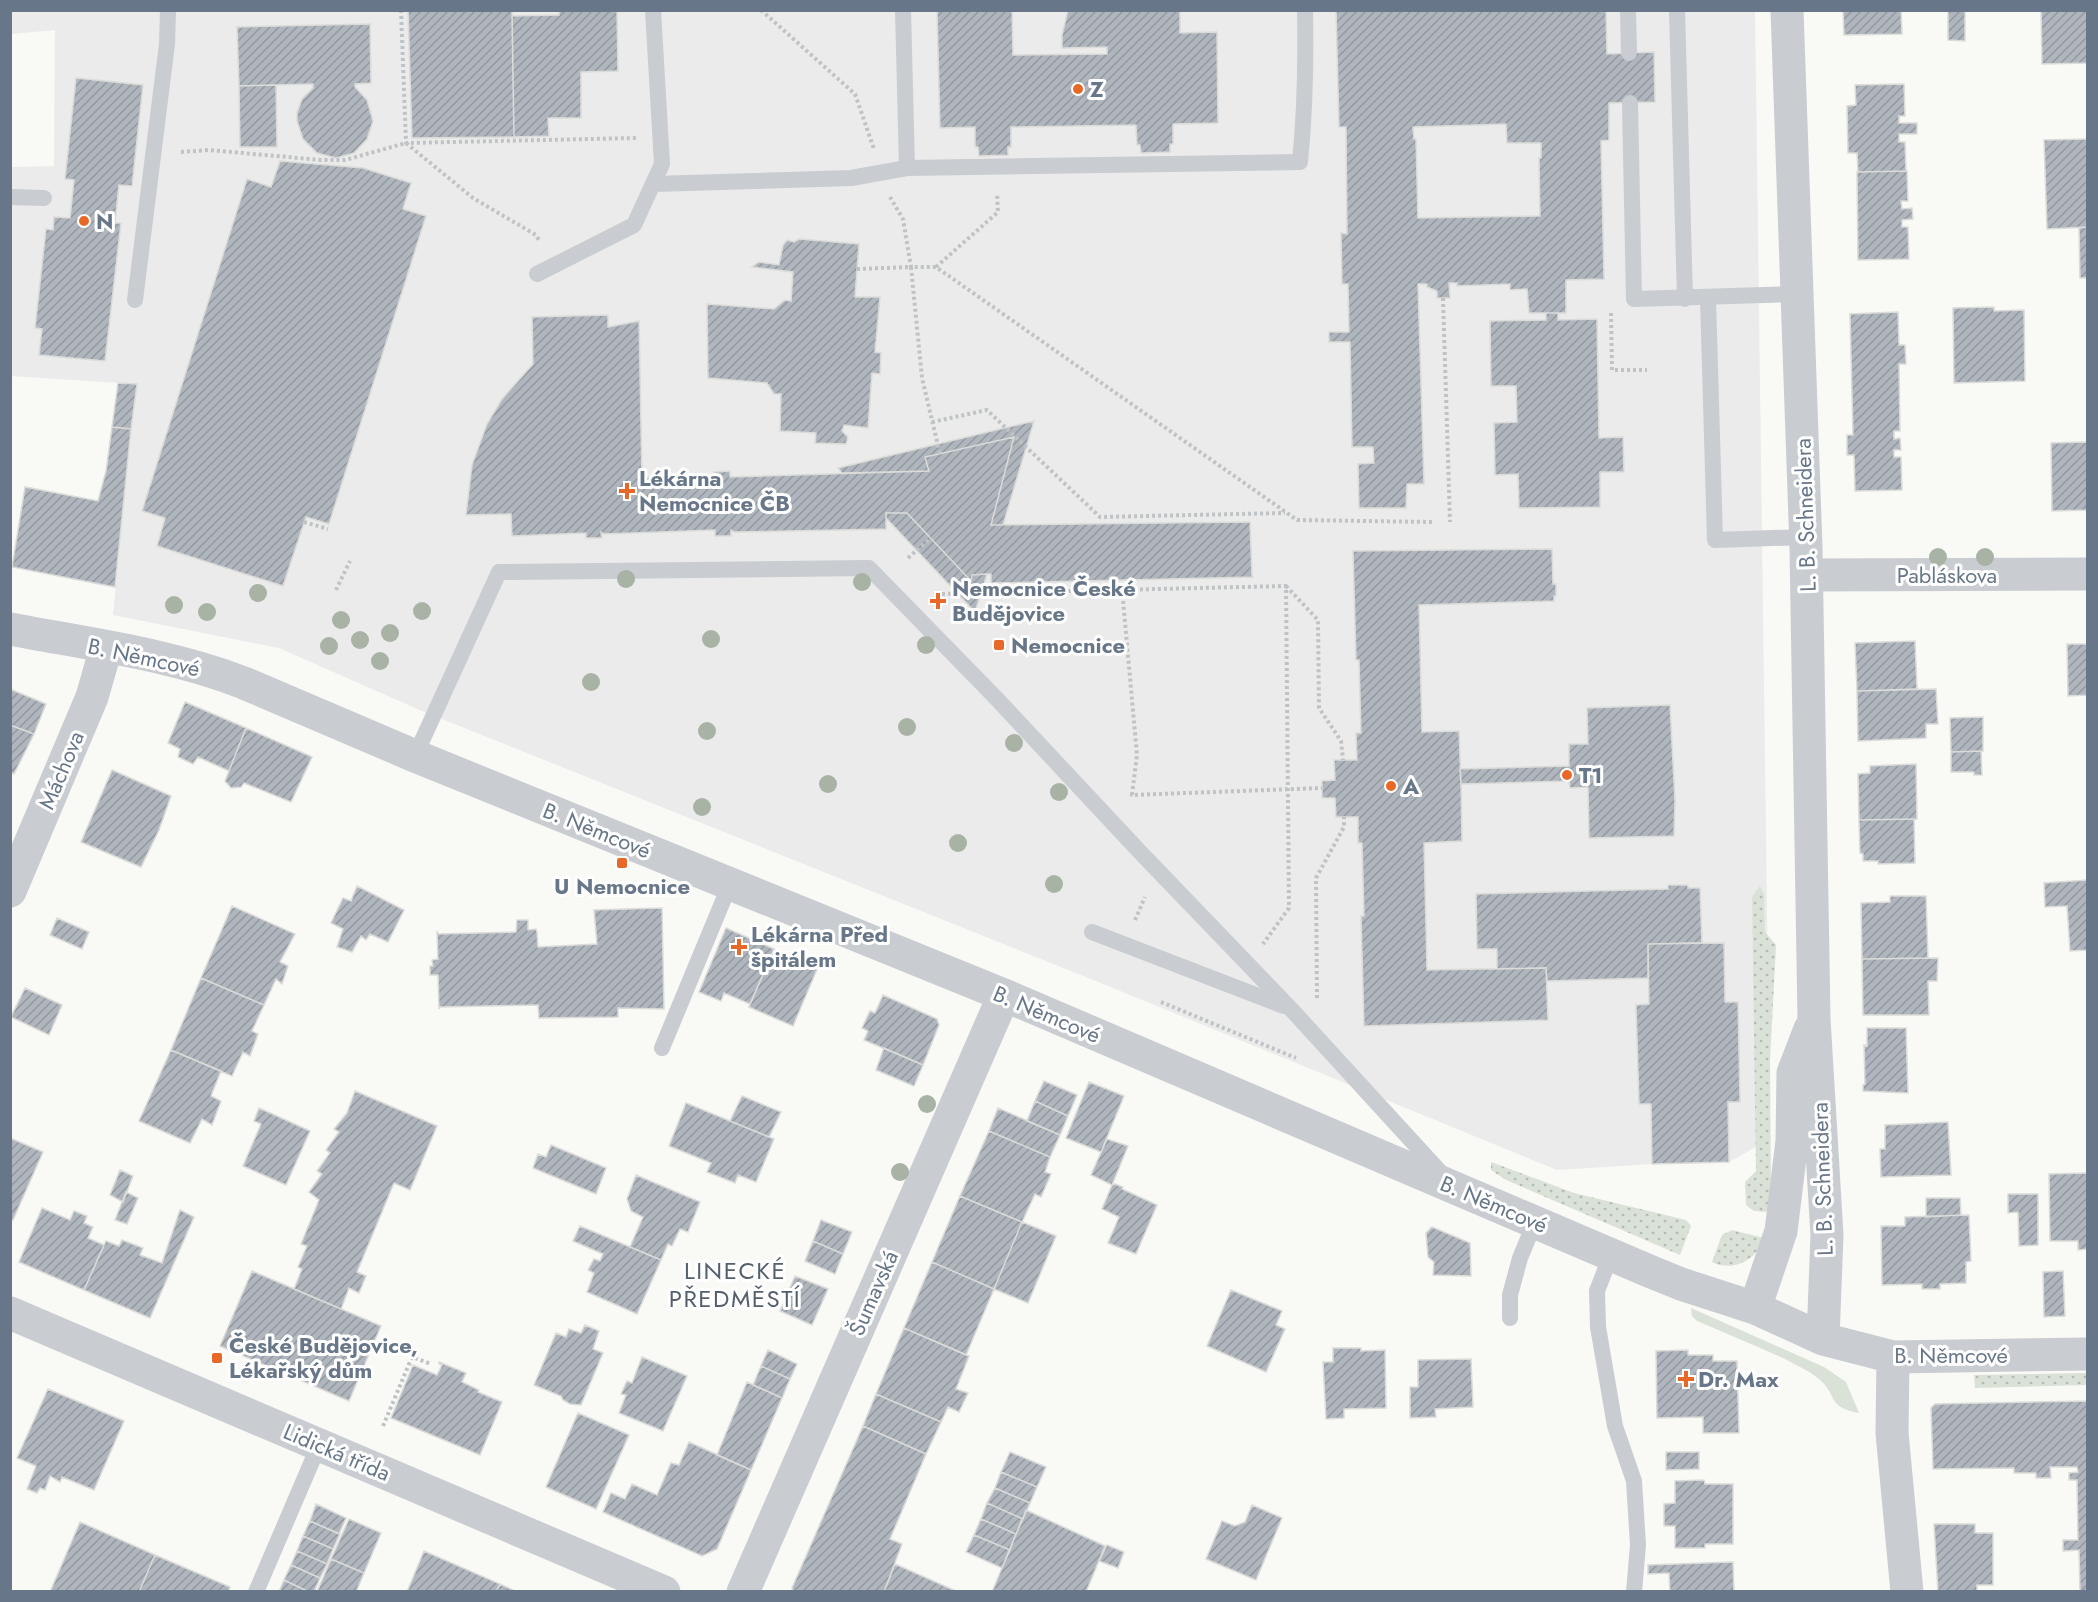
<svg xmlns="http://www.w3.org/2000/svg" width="2098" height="1602" viewBox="0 0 2098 1602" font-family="Jost,sans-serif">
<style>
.built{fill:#eaebea}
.grass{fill:url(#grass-dots)}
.green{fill:#dae1d7}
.building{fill:url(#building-hatch);stroke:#dbdbd9;stroke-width:1.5;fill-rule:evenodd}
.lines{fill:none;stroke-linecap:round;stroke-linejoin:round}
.path{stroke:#c0c3c5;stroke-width:4;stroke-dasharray:3 3;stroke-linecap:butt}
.service{stroke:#c9ccd0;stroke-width:16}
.minor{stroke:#c9ccd0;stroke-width:33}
.tertiary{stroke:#c9ccd0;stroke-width:33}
.tree{fill:#a8b3a5}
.poi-dot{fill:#e86927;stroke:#fff;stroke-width:2}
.labels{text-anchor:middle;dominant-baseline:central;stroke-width:6;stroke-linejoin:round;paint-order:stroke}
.poi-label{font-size:22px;font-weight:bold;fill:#677688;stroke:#fff;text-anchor:start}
.street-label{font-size:22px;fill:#677688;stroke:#fff}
.neighbourhood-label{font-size:24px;letter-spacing:1.5px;fill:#55606d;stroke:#fff}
</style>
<defs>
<pattern id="grass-dots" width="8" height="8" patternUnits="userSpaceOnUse" patternTransform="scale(1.5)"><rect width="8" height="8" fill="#dae1d7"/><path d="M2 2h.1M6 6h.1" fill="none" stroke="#b5bbb4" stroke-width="1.8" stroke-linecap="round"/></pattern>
<pattern id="building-hatch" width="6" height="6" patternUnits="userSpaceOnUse" patternTransform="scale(1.5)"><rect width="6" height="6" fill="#b0b6bd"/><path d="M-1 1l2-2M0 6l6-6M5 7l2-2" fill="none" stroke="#93999f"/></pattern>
</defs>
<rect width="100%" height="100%" fill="#f9f9f6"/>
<!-- built -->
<path class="built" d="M11,10l1744,1 15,1128 -41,23 -77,2 -95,6 -461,-189 -674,-270 -143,-63 -166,-33 23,-231 -125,-8v-209l43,-1 1,-136 -44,4z"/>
<!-- grass -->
<path class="grass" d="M1760,886l4,8 1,38 11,13 -6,115 1,140 -5,12 -12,-1 -8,-6 -1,-23 11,-11 -4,-274z
M1491,1162l83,31 112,27 5,6 -11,29 -174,-75 -15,-10z
M1732,1230l32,8c-6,21 -31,35 -52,24l10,-27z
M2087,1373v12l-112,3 -1,-13z"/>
<!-- green -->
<path class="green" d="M1691,1308l133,59 22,15 13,31c-33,-6 -21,-18 -40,-34 -9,-8 -22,-13 -32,-19 -30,-14 -60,-26 -90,-39l-5,-5z"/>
<!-- building -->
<path class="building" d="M408,10h104l2,127 -102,1z
M559,10h58l1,61 -37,1v46h-33l1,18 -35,1 -2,-121 47,-1z
M937,10h75l1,45 94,-1v-7l-45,1v-13l6,-25h112v23l37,-1 1,91 -45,1v20h-3v8l-29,1 -1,-8h-3l-1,-20 -125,2v20h-3v8l-29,1 -1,-9h-3v-20l-35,1z
M1336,10h270l1,44 47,-2 1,50 -46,1v37l-8,1 3,138 -38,1v33h-37l-2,-24 -17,1v-6l-53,2v-3h-8l1,15h-13v-7l-10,-4v-3h-9l6,200h-17l-1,24h-47l-1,-44 16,-1 -1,-16h-21l-2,-105h-21v-10h20l-1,-48h-6l-1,-51 6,1 -1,-107h-7zM1506,124l1,19h34v15h-2l1,58 -122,2 -2,-79h-2l-1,-12z
M1843,10h58l1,24 -58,1z
M1948,10h17v31l-17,-1z
M2041,10h47v53l-46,1z
M370,24l1,59 -16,1v3l12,13 6,21 -6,18 -13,14 -18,5 -19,-5 -14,-14 -6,-18v-8l5,-14 11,-11v-4l-74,2 -2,-59z
M76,78l67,7 -11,101 -13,-1 -4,38h6l-16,138 -66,-6 3,-26 -7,-1 11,-99 7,1 1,-13 16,1 4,-38 -9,-1z
M1904,84l1,32h-6v7h18v11h-18v8h6l1,29 -48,1 -1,-19h-9l-1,-47 9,-1 -1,-20z
M276,85l1,62h-37l-1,-61z
M2088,139v88l-41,2 -3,-89z
M280,161l83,7 48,15 -8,26 23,7 -97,308 -23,-7 -23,69 -126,-40 8,-28 -23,-7 105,-332 24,8z
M1907,171l1,30h-7l1,8 10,-1 1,11 -11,1v7h6l1,32 -51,1 -1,-88z
M2088,227v51h-8l-1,-50z
M799,239l60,5 -4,53h25l-5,55 6,1 -1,21 -8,-1 -4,55 -24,-3 -2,6 6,6 -2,7 -31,-1 1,-10 -36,-2 1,-37h-7l-7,-11 -59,-5 -1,-74 67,5 11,-9 6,1 2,-29 -41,-5 7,-5 20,3 4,-20 4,-5 7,2z
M1994,307v4l30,-1 1,71 -71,2 -1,-75z
M1898,312l1,33h6l1,19h-7l1,67h-6v8l6,-1 1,12h-7v7h7l1,33 -47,1 -1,-36h-7v-20h6l-3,-121z
M1546,313h12v7l39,-1 2,119 24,-1 1,35h-24v35l-81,1 -1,-34 -23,1 -1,-52 23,-1 -1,-36h-25l-1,-65 56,-1z
M608,315v12l31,-6 3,156h72v-5l16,-1v6l199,-6 -4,-14 89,-20 -23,88 259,-3 2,54 1,1 -262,6v-9h-4l-15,1 -1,6 -64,-68h-21v16l-152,3 -3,-2v6h-16v-6l-111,4 -3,-2 1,6h-16v-5l-74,3 -1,-22 -45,1 6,-50 15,-41 15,-25 31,-35 -1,-47z
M118,383l19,1 -6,45 -19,-2z
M1034,421l-31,104h-12l23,-88 -89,20 4,14 -87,2 -4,-5z
M112,427l19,2 -16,158 -103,-20 13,-80 73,14 8,-30z
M2088,442v68l-36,1 -1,-68z
M886,513h21l64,68 1,-6 15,-1 -12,38 -89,-94z
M1552,549l1,35h3v12h-2v5l-135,4 3,127 37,-1 2,53 1,57 -38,2 3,127 119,-2 2,52 -184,6 -3,-110h3l-2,-73h-4v-26h-22l-1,-19h-13v-17l13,-1 -1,-20h23l-1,-27h5l-2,-73h-3l-3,-109z
M1915,641l2,48 -60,2 -2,-48z
M2067,644h21v51l-20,1z
M10,689l36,15 -12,30 -24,-9z
M1936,689l2,35h-12v14l-68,3 -1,-50z
M185,702l61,26 -17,43 -31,-14 -5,7 -15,-7 2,-8 -12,-6z
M1670,705l5,96 -1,35 -85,2 -1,-51 -18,1 -1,-7 -108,3 -1,-15 109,-3v-22h19l-1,-36z
M1983,717v34l-32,1 -1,-34z
M10,725l24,9 -20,40 -4,-2z
M246,728l66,29 -21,45 -47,-19 -3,4 -10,1 -6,-7z
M1981,751l1,24h-8v-3h-23v-20z
M1916,764l1,55 -58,1 -1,-46 12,-1v-7z
M112,770l59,26 -12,34 -18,37 -60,-25z
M1914,819l1,44 -37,1v-3h-15v-7l-3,-1 -1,-33z
M2088,880v70l-18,1 -3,-45 -22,1 -1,-24z
M1668,885h20v3h12l2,55 -54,1v34l-101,3 -1,-13 -49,1v-20h-20l-1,-55 192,-5z
M357,886l47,24 -16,32 -18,-8 -4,6 -5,-4 -9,16 -15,-5 6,-18 -12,-6 12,-25 8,3z
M1890,896h36l2,62 -66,1 -1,-56 29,-1z
M232,906l63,28 -15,28 8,4 -6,18 -6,-5 -12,26 -63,-27z
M662,908l2,101 -46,-1v9l-79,1v1l-1,-14 -98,2 -1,2 -1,-34h-8v-9h3l-1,-6 6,-1 -1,-27 2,2 77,-2 1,-12h11v10l8,-1 1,3 1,15 59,-3 -3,-34z
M57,918l32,14 -7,17 -32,-14z
M726,928l48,21 -24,55 -26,-11 -3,8 -22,-9z
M1724,943l1,59h13l2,100h-12l1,60 -77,2 -1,-60h-12l-3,-99 13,-1 -1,-60z
M774,949l44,18 -25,59 -44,-19z
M1938,958l-1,23h-9l1,34h-66l-1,-56z
M201,978l63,27 -12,26 6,3 -8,22 -7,-4 -11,24 -61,-26z
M25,988l37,17 -13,30 -38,-18z
M883,995l54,24 2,6 -16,40 -59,-25 4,-9 -6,-3 8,-17 5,2z
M1867,1028h39l2,65 -45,-2v-6l2,-1 -1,-39 3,1z
M884,1048l39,17 -9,21 -38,-16z
M171,1050l50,21 -10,25 10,5 -9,24 -10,-6 -12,24 -51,-22z
M1044,1081l33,14 -9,21 -33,-15z
M1089,1082l35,14 -23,56 -35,-14z
M355,1091l82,35 -27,64 -16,-7 -37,89 9,4 -7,17 -10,-5 -8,21 -47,-20 8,-20 -4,-2 9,-21 -6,-2 18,-44 -10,-8 13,-18 -5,-3 13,-18 -4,-3 13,-18 -5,-3 13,-16z
M742,1096l39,16 -12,25 -39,-16z
M1035,1101l33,15 -8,19 -33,-14z
M686,1103l88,36 -18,43 -18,-7 -3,8 -28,-11 4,-9 -42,-17z
M259,1108l51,23 -24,54 -43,-19 18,-42 -7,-3z
M998,1108l62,27 -10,22 -61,-26z
M1948,1122l3,53 -70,2 -1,-28h5v-24z
M989,1131l61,26 -5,15 6,2 -10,23 -6,-3 -13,28 -62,-26z
M10,1138l33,14 -30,68h-3z
M1107,1139l21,7 -16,39 -21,-10z
M551,1145l55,23 -10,26 -63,-26 5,-14 8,3z
M120,1170l13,6 -10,26 -13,-7z
M2088,1173v76l-10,1v-9h-28l-1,-67z
M636,1175l64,27 -12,30 -8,-3 -8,17 -4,-2 -7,16 -31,-13 13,-30 -12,-6 -4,-12z
M1115,1184l8,3 -1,2 35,16 -21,49 -28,-11 11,-26 -17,-8 10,-24z
M126,1192l12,6 -11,26 -12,-4z
M2008,1194h30v51l-19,1 -1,-34 -10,1z
M960,1196l62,26 -28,67 -62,-27z
M1926,1198h34l1,17 -35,2z
M42,1208l28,12 4,-9 13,5 -3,7 9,4 -5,11 16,7 -20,45 -65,-28z
M180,1210l14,7 -44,101 -66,-28 22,-49 13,5 3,-6 21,8 -3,7 22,8z
M1969,1215l2,46 -5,1v21l-26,1v5h-18v-5l-40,1 -1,-59h24v-9z
M821,1220l31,12 -9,22 -30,-13z
M1022,1222l34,14 -28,67 -34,-14z
M580,1226l81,34 -24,54 -50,-22 7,-19 -6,-3 6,-11 6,2 3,-7 -30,-13z
M1432,1227l38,16 1,33 -38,-1 1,-13 -6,-5 -2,-24z
M813,1241l30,13 -8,20 -30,-13z
M932,1262l62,27 -28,66 -62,-27z
M252,1271l129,55 -32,75 -129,-55z
M2063,1271l2,45 -21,1 -1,-45z
M795,1276l33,13 -16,36 -32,-14z
M1231,1290l51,21 -6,14 9,4 -19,43 -59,-26z
M585,1325l14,6 -6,18 10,4 -22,52 -11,-1 -7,-4 -2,-4 -27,-11 22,-52 10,4 3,-8 12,4z
M904,1328l65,28 -13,33 12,4 -9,19 -11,-5 -7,15 -65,-28z
M1333,1348h28v3l24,-1 1,58 -42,1v9l-18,1 -3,-57h10z
M768,1350l29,14 -7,15 -29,-13z
M1688,1350v5h25v6h24l2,72h-36v-16l-46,1 -1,-67z
M642,1357l45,19 -24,55 -44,-18 7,-18 -5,-1 6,-13 5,2z
M1471,1359l2,48 -38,2 1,8 -26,1v-31h8v-27z
M439,1362l27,11 -4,9 17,8 -1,2 24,10 -22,53 -89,-37 22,-53 24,10 5,-10 -3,-1z
M761,1366l29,13 -8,19 -29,-13z
M747,1382l35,16 -31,72 -34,-15z
M48,1389l76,32 -30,69 -32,-13 -2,5 -10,-6 -5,14 -5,-2 -3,5 -10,-4 9,-23 -19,-8z
M876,1394l65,28 -15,32 -63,-28z
M2088,1401v191h-8l-1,-42 -16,1v-11h15l-1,-60h-8v-7l9,-1 -1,-5h-27l1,11h-15v-5h-22v-5l-81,1 -2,-61 4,-4z
M578,1413l51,22 -33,74 -50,-22z
M863,1426l63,28 -36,85 12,5 -18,48h-91l-1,-4z
M689,1442l62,28 -34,79 -15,7 -99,-44 8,-19 14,6 7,-15 25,11 14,-32 8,2z
M1010,1452l36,15 -9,20 -36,-15z
M1666,1452h33v17l-33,1z
M1001,1472l36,15 -7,16 -35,-15z
M1704,1480l1,4h28v60h-28v4h-30v-22h-11v-22l11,-1v-22z
M995,1488l35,15 -7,16 -36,-16z
M987,1503l36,16 -7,15 -35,-15z
M316,1504l30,14 -7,16 -29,-13z
M1252,1505l30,13 -26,62 -50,-21 16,-38 13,5 10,-4z
M1026,1510l79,36 -19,46h-94z
M349,1519l32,14 -17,40 -33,-14z
M981,1519l35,15 -6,16 -36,-15z
M310,1521l30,13 -7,15 -30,-13z
M80,1522l75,33 -16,37h-89z
M1934,1524h41v9h18v52h-16v7h-39z
M974,1535l36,15 -8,18 -36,-16z
M303,1536l30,13 -6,15 -30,-13z
M1107,1545l17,7 -6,16 -19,-7z
M297,1551l30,13 -7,14 -29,-13z
M424,1551l76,33 -4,8h-89z
M155,1555l75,32 -2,5h-89z
M331,1559l33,14 -8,19h-39z
M1733,1562l1,30h-64l-1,-19 -21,1v-9z
M895,1564l63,28h-74z
M291,1565l29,13 -6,14h-5l-25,-12z
M284,1580l25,12h-30z
M500,1584l17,8h-21z"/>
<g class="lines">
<!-- path -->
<path class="path" d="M401,10l5,133 230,-5
M761,10l94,84 19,55
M181,152l28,-2 112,10h24l61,-17 67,55 63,37 4,7
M890,197l13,22 8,48h25l361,253 135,2
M936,267l62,-55 -1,-19
M857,269l54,-2 11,111 18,76
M1443,298l7,224
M1611,313l1,57h35
M932,422l55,-12 113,107 185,-4
M304,522l24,7
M908,558l23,-20
M1286,586l32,34 1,88 22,33 2,19
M1122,589l15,166 -5,40 190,-7
M336,590l14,-29
M942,594l344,-8 3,322 -26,36
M1135,920l10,-23
M1317,998l-1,-120 28,-51v-10
M1161,1002l135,56
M383,1426l29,-69 19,7"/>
<!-- service -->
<path class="service" d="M903,10l4,158 393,-6c5,-50 6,-101 5,-152
M1628,10l1,43
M1677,10l8,289
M1630,103l4,196 163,-5
M653,184l198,-6 56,-10
M10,197l34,1
M537,274l97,-49 28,-61 -9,-154
M1708,298l7,242 91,-3
M135,300l32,-256 1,-34
M415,756l84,-184 370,-4 127,130 144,154 150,156 152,166
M1092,932l192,74
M662,1048l68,-164
M1611,1255l-14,36 1,36 17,99 19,55 4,64 -4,47
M1510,1318v-23l10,-37 15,-36
M256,1592l63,-147"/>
<!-- minor -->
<path class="minor" d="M1787,10l19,538 8,471 13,216 -4,104
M1807,575l281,-1
M10,629c78,15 160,25 234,54l171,73 589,239 645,276 32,13 74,24 68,31 70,18 195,-3
M10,891l82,-194 14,-49
M1755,1308l26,-77 11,-90 1,-68 17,-44
M1893,1357l-1,76 15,159
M743,1592l261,-597"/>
<!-- tertiary -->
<path class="tertiary" d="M10,1313l654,279"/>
</g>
<!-- trees -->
<g class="tree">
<circle cx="1938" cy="557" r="9"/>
<circle cx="1985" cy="557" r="9"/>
<circle cx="626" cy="579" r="9"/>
<circle cx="862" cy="582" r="9"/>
<circle cx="258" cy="593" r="9"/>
<circle cx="174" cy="605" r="9"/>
<circle cx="422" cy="611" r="9"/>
<circle cx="207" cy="612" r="9"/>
<circle cx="341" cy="620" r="9"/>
<circle cx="390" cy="633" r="9"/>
<circle cx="711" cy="639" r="9"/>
<circle cx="360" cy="640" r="9"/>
<circle cx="926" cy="645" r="9"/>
<circle cx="329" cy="646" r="9"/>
<circle cx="380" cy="661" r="9"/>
<circle cx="591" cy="682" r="9"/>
<circle cx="907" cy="727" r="9"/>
<circle cx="707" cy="731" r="9"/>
<circle cx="1014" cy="743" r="9"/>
<circle cx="828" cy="784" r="9"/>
<circle cx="1059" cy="792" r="9"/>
<circle cx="702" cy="807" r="9"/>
<circle cx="958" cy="843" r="9"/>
<circle cx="1054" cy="884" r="9"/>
<circle cx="927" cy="1104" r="9"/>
<circle cx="900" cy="1172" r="9"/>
</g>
<!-- markers -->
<g class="poi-dot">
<circle cx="1078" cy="89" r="6"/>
<circle cx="84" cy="221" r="6"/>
<path d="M624 482h6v6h6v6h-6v6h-6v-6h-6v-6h6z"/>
<path d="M935 592h6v6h6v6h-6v6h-6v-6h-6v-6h6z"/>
<rect x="993" y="639" width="12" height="12" rx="3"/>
<circle cx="1567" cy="775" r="6"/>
<circle cx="1391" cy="786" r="6"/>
<rect x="616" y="857" width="12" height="12" rx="3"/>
<path d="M736 938h6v6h6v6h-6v6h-6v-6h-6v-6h6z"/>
<rect x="211" y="1352" width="12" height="12" rx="3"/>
<path d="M1683 1370h6v6h6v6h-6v6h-6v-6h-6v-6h6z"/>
</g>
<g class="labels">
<!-- poi labels -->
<g class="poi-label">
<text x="1090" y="89">Z</text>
<text x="96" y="221">N</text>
<text x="639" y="478">Lékárna<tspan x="639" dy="25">Nemocnice ČB</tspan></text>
<text x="952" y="588">Nemocnice České<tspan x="952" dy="25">Budějovice</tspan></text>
<text x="1011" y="645">Nemocnice</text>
<text x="1579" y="775">T1</text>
<text x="1403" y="786">A</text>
<text x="622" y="886" text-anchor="middle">U Nemocnice</text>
<text x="751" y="934">Lékárna Před<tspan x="751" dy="25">špitálem</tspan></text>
<text x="229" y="1345">České Budějovice,<tspan x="229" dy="25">Lékařský dům</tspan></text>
<text x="1698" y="1379">Dr. Max</text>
</g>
<!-- street labels -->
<g class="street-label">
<text transform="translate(1805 515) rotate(-92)">L. B. Schneidera</text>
<text x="1947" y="575">Pabláskova</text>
<text transform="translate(144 657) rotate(12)">B. Němcové</text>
<text transform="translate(61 770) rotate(-67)">Máchova</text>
<text transform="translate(597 830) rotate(22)">B. Němcové</text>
<text transform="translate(1047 1014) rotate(23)">B. Němcové</text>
<text transform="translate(1822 1179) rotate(-92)">L. B. Schneidera</text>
<text transform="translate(1494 1204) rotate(23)">B. Němcové</text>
<text transform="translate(873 1293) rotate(-66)">Šumavská</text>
<text x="1951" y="1355">B. Němcové</text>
<text transform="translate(337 1452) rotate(23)">Lidická třída</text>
</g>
<!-- neighbourhood labels -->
<g class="neighbourhood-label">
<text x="735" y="1270">LINECKÉ<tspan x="735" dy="28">PŘEDMĚSTÍ</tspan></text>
</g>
</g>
<!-- border -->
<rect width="2098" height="1602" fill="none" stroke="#677688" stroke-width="24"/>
</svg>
